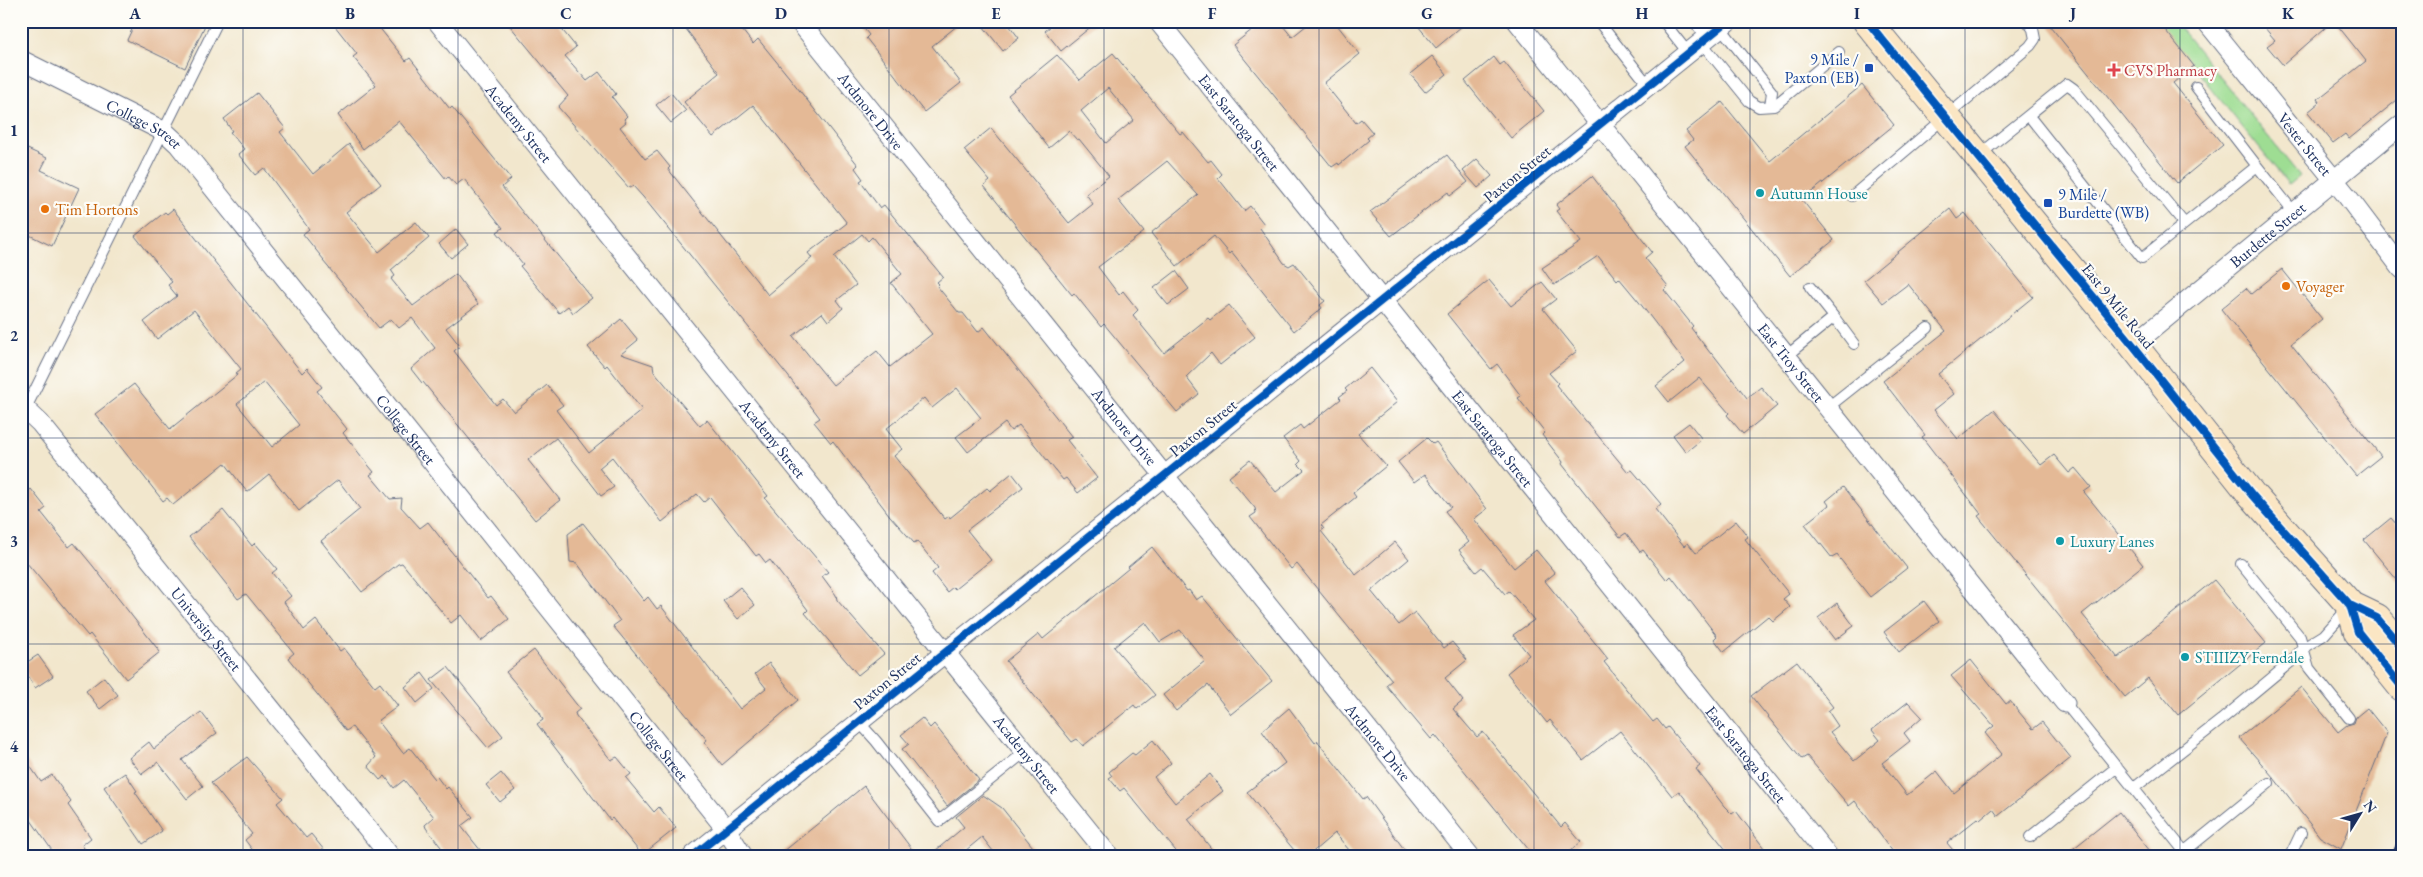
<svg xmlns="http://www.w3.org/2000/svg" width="2423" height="877" viewBox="0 0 2423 877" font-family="'EB Garamond',serif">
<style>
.green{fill:#9edd93;stroke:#5c8678}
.building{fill:#e4b996;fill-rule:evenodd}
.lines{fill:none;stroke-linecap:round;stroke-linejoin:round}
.lane-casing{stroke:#666f85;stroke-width:12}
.street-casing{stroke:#666f85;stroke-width:21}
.secondary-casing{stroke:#666f85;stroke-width:30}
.lane{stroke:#fff;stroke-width:10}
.street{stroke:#fff;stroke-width:19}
.secondary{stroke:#fbe6c4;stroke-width:28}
.rail{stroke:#1b2f5e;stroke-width:4}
.cycleway-casing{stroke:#fdfcf7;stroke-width:11}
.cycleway{stroke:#0057b8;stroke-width:8}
.grid{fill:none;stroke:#1b2f5e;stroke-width:1;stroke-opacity:0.55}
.transit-dot{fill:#1a4fb4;stroke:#fdfcf7;stroke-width:2}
.health-dot{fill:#e0444e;stroke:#fdfcf7;stroke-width:2}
.culture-dot{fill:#0f9aa8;stroke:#fdfcf7;stroke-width:2}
.food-dot{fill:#e8710a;stroke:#fdfcf7;stroke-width:2}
.labels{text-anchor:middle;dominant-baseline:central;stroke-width:4.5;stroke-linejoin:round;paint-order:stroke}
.transit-label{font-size:16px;fill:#164399;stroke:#fdfcf7;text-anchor:end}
.health-label{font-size:16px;fill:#be3a42;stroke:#fdfcf7;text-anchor:start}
.street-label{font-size:16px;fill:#1b2f5e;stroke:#fdfcf7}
.culture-label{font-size:16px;fill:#0d838f;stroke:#fdfcf7;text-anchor:start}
.food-label{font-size:16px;fill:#c56008;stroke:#fdfcf7;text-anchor:start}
.neatline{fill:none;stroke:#1b2f5e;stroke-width:2}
.grid-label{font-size:16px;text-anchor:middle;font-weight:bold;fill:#1b2f5e}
</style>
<rect width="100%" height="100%" fill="#fdfcf7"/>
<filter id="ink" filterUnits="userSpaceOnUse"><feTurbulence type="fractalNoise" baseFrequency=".02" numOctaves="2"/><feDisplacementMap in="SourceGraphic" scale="10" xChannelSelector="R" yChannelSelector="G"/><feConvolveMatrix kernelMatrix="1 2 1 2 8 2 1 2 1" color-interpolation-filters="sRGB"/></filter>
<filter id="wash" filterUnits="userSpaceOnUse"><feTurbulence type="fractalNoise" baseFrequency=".0096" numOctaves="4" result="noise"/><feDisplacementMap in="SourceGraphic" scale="20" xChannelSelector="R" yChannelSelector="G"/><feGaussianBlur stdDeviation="1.12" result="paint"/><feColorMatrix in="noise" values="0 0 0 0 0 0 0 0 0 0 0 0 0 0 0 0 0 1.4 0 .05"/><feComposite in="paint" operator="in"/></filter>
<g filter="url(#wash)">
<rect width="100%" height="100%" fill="#f2e7cd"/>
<!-- green -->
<path class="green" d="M2157,21h18l125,155 -11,9z"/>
<g id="blocks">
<!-- building -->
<path class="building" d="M136,21h71l-22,47 -58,-28z
M331,21h43l32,40 4,-3 40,51 2,-2 59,72 -9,8 90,111 -19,15 -5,-7 -9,7 -39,-47 3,-2 -26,-32 6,-4 -39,-49 -8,6 -8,-9 -2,3 -47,-58 -36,28 -25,-34 38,-30 -23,-28 4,-3z
M506,21h49l21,26 -11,9 22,25 12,-9 17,22 -4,3 15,19 -3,3 2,3 -6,5 25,32 12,-8 13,16 -2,2 100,126 44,-37 -4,-5 39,-30 -94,-118 -40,32 -29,-35 35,-29 -39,-52h55l18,23 5,-5 31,38 69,88 -3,3 8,11 -3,2 20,27 4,-3 59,72 -6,5 2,2 -2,2 22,27h4l15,19 6,-5 88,110 -5,3 30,38 -19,15 -12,-15 -3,2 -44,-55 -8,6 -6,-8 -37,29 -12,-15 25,-19 -24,-30 -25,20 -8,-10 -38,31 16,20 -8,7 51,63 4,-3 1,2 37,-30 3,3 22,-18 11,14 -56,43 24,30 -36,29 -2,-2 -6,5 -15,-19 6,-5 -21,-27 -3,2 -24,-27 -57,-75 -2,2 -17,-21 6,-4 -32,-42 -145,-179 -10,-11 -4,2 -71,-81 10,-11zM862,234l6,7 4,-4 30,37 -11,9 41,51 -42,33 -13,-16 -44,34 -40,-49 29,-23 6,8 15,-13 -6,-8 19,-15 -22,-28z
M858,21h105l-31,25 29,37 -37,29 -58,-74 3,-3z
M979,21h27l13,17 -16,13z
M1057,21h41l-37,30 -16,-20z
M1263,21h16l13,16 20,-16h22l26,33 -36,29 32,40 5,-4 12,14 -6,5 2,2 -30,25 -1,-2 -6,4 -99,-122z
M1414,21h54l-32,27z
M2046,21h112l36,45 -21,17 50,62 -46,38z
M2259,21h74l-50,44 -16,-19 8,-6z
M2334,21h68v75l-53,43 -4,-5 -12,9 -25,-31 12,-10 -2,-3 48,-38z
M1113,53l67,81 3,-2 25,30 3,-2 11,14 -4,4 26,33 6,-5 14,18 -4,4 24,35 5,3 5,-3 31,38 -5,4 2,3 -28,23 -63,-79 -2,2 -15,-18 -37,30 -26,-33 47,-38 -31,-34 -49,39 26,32 -46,35 21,28 4,-4 15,19 -5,5 31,38 44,-35 2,2 19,-15 26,32 -35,28 -9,-12 -25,24 13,17 -22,18 -73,-88 -3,3 -27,-34 -2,2 -88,-109 6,-5 -26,-31 27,-22 78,95 24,-19 -7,-10 23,-18 -30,-37 -2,1 -8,-9 -20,17 -41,-53 49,-40 23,25zM1108,88l26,32 -28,23 -25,-32z
M1432,56l15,18 -22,18 -15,-18z
M1494,57l6,8 4,-3 40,49 -33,27 -46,-57z
M1862,85l32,40 -92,75 32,40 -44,36 -105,-130 8,-6 -7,-9 36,-29 48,59z
M257,93l28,35 -5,4 33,42 36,-30 32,40 -35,28 33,40 37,-30 13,16 -38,32 4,6 -4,3 22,27 43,-32 22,30 -32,24 14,18 -6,5 42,54 7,-6 11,13 33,-27 16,20 -7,5 33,43 53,-43 -35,-45 -2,2 -17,-20 33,-28 17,21 -17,14 32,11 1,6 46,55 7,-6 61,76 -3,2 63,74 -6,4 14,19 1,5 47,54 -26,21 -53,-62 3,-3 -38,-50 -4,3 -7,-9 -3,2 -46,-59 -6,5 -7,-8 -35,28 -50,-65 -13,11 15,19 -13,9 -45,-58 -28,22 32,40 -25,20 -112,-138 -1,1 -11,-14 24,-21 -23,-30 -13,10 -8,-9 -12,9 -56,-67 1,-1 -21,-26 6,-5 -45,-61 -9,7 -17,-21 6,-5 -14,-17 2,-1 -8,-12z
M671,93l15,18 -15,12 -15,-18z
M21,146l26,12 -6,12 38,18 -27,58 -31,-15z
M1447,155l21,27 -18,14 -2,-4 -57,44 -21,-24z
M1477,159l15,17 -14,12 -15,-17z
M1592,176l60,76 -7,6 23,28 -4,4 29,36 -2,2 20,26 1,-1 35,45 14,-11 16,19 -34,28 -16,-19 2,-2 -30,-35 -30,24 -13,-16 29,-24 -46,-60 -20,-24 -2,2 -19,-24 -44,29 -12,-17 39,-26 -25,-31 3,-2 -3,-4z
M173,209l129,164 5,-5 15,19 -5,4 30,38 -4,4 26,33 5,6 -4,3 20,24 12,-1 -1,9 19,21 8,-6 60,76 3,-2 18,23 -28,22 -20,-26 -10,8 -49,-60 -4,1 -36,28 -41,-51 39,-32 -22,-29 -39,31 -30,-37 -22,18 -22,-29 -52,42 -6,-7 -4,3 -68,-87 39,-30 36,45 67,-54 -1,-2 5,-4 -47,-59 -37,29 -13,-17 33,-26 -9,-11 4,-3 -37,-46 30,-24 2,2zM264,382l35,43 -27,22 -35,-43z
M1950,209l7,10 8,-6 68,84 -95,77 16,20 -20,16 24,29 36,-29 47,55 13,-10 15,18 6,-5 16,19 -7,5 59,73 -61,49 36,44 96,-78 52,63 -88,72 -30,-37 -23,19 -147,-181 3,-2 -59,-77 3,-2 -42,-54 63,-50 -38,-47 -25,19 -19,-23z
M456,229l12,15 -17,14 -12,-14z
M2282,269l40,50 -31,25 90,112 -25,20 -135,-167 25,-21 5,6z
M1176,271l13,18 -21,16 -14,-17z
M1489,280l22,26 31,-24 14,17 -13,10 34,42 -28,22 9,10 -2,2 72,87 4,-2 29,34 -6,5 29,37 4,-3 8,10 40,-32 12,16 -3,2 44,55 -6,5 7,8 -17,14 -5,-5 -44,36 -10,-13 3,-3 -46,-60 -4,4 -24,-30 -3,2 -14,-19 -6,4 -58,-73 1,-2 -21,-27 3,-3 -27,-34 3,-2 -24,-32 -6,5 -44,-55z
M1370,368l27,34 -39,32 28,32 -33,27 3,4 -35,28 3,4 -3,2 35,44 39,-33 14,17 -38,32 28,34 16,-13 29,36 8,-6 15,18 -22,18 18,23 -10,8 24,28 6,-5 78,95 4,-4 16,19 -17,14h-30l-99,-121 -4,4 -45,-54 6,-5 -21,-25 -74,-91 -6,5 -41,-52 6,-4 -1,-5 -26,-31 21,-17 26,32 28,-22 -6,-6 3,-3 -18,-23 17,-13 3,4 38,-30 -2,-2 8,-6 -2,-2z
M1689,423l13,16 -16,13 -13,-17z
M1427,438l6,6 3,-2 51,67 -13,10 40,49 22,-18 19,23 -10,8 63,78 -4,3 49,60 4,-3 8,10 3,-2 32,39 -4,3 28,37 8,8 4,-3 28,37 -10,8h-23l-52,-65 -7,5 -52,-65 -37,29 -33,-40 -3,3 -40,-50 22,-18 -16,-20 21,-15 -25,-29 -4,3 -23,-27 -6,5 -17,-22 10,-8 -24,-31 6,-4 -26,-33 -11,8 -16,-20z
M21,487l5,6 5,-4 15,19 -5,4 28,35 5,-4 19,23 67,86 -34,27 -36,-45 -2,2 -67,-80z
M1843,487l64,81 -37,29 -33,-42 -5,3 -27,-34 24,-19 -3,-4z
M223,510l29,36 3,-3 22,26 -5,4 19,23 -7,6 20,28 12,-10 24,31 4,-3 31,39 5,-4 18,23 -20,15 25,32 7,-5 25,31 2,-2 9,12 2,-2 25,30 -12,9 24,30h-37l-22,-28 -1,-3 9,-8 -30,-37 -10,8 -9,-12 -5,4 -12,-14 8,-9 -24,-30 -6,4 -25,-32 -33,-41 6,-5 -48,-59 -8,5 -49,-62z
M2391,518l11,13v55l-38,-46z
M583,523l61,78 4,-4 9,12 4,-3 79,103 26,-21 -11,-14 14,-11 29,37 -76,65 -18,-23 3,-2 -94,-114 7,-5 -43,-58 -7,-1 -2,-28z
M1152,547l35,44 2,-1 7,10 6,-4 70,85 -41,33 -23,-29 -32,26 -13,-16 42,-34 -25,-31 -20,12 -15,-20 -31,25 41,48 -18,14 -3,-4 -51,41 -6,-7 -5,3 -66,-81 33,-27 4,5 86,-71 -1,-1z
M740,587l15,18 -17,14 -15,-18z
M1924,601l15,20 -40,31 -15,-20z
M1837,603l17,23 -19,14 -17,-22z
M534,650l46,59 -5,4 1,3 35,44 6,-3 14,17 -5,4 28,34 5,-5 17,21 -34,27 -30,-37 -2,2 -73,-96 6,-4 -3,-7 -34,-41z
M38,655l15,21 -18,12 -14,-22z
M1971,660l35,44 4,-3 23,28 9,-7 29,36 -73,58 -5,-7 -13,11 -2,-2 -31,25 11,13h-62l-41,-55 -6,5 -42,-50 -5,3 -51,-63 46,-35 36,46 -5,4 10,15 -8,6 24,29 26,-21 -8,-10 36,-28 14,15 -18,16 6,8 -28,22 25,32 30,-24 17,22 48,-39 -17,-21 9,-7 -43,-50z
M448,667l55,69 -15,12 -57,-68z
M422,673l12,16 -17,14 -12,-16z
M104,677l14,18 -18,14 -14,-18z
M2301,687l37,45 9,-7 7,-2 2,-6 11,-9 20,25 -46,116 -21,-12 -46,-59 -35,-40z
M1289,708l26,35 2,-2 46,58 3,-2 43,59h-55l-19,-23 -27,23h-9l-30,-36 -22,-28 38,-29 -23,-32z
M201,712l16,21 -35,27 21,26 -16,13 -29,-37 -16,12 -13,-16 20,-16 5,7z
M922,718l8,10 4,-4 45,56 -32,26 -45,-57 7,-5 -8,-9z
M1153,740l18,23 -17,14 21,26 35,-29 13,17 -35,28 29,37h-37l-56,-68 -4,3 -11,-13 3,-2 -3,-4 23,-19 3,2z
M21,753l20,29 11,-7 19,27 -3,3 23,33 -9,7 7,11h-33l-35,-50z
M247,757l36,41 -6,5 29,35 5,-4 18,22h-72l-12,-16 7,-6 -41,-51z
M125,773l12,18 -2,1 27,39 -19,13 -39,-57z
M501,773l14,17 -15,12 -14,-17z
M864,786l53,70h-139l59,-48z
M983,795l19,13 38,48h-43l-15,-19 -23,19h-30l35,-29 -8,-10z
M2119,812l35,44h-90z"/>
</g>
</g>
<g filter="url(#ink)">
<use href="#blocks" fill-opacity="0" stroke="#666f85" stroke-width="1"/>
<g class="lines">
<defs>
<path id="lane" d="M1598,21l51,65
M1663,21l26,33
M1694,21l13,18
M1721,28l51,64 -2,14
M1702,43l47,58 10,6 15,-1 65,-54
M2196,87l61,79
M2029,116l113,142 115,-92 36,45
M1978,156l89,-72 7,5 110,134
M1852,196l178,-150 5,-7 -2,-10 -6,-8
M1834,317l20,27
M1785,357l49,-40 -24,-30
M1827,408l101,-80
M24,412l194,-391
M2241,564l59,73 9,31 40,50
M2065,703l123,153
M858,721l18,20 63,80 86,-69
M2134,788l87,-68 71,-59 11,-13 21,-13 24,-27
M2030,837l87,-70
M2185,851l84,-68
M2290,856l11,-23"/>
<g id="street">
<path id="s1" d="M437,21l672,835"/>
<path id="s2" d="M799,21l671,835"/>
<path id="s3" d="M1158,21l670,835"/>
<path id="s4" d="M1517,21l548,682"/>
<path id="s5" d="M2206,21l141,175 55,73"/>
<path id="s6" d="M21,60l144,72 13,12 548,685 17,27"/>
<path id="s7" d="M2133,345l269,-221"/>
<path id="s8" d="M21,405l19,18 350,433"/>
<path d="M693,856l1035,-835"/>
</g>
<path id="secondary" d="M1867,21l266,324 119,150 98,110 27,13 25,30
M2350,605l8,27 44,55"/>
</defs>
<!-- lane casing -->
<use href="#lane" class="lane-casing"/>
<!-- street casing -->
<use href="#street" class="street-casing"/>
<!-- secondary casing -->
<use href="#secondary" class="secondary-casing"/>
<!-- lane -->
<use href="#lane" class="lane"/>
<!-- street -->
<use href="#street" class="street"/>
<!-- secondary -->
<use href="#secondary" class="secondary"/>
<!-- rail -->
<path class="rail" d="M2393,856l9,-21"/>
<defs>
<path id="cycleway" d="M1867,21l266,324 119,150 98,110 27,13 25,30
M2350,605l8,27 44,55
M693,856l1035,-835"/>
</defs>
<!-- cycleway casing -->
<use href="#cycleway" class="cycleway-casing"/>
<!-- cycleway -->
<use href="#cycleway" class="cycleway"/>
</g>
</g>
<!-- grid -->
<path class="grid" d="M243,21v835M458,21v835M673,21v835M889,21v835M1104,21v835M1319,21v835M1534,21v835M1750,21v835M1965,21v835M2180,21v835M21,233h2381M21,438h2381M21,644h2381"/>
<!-- markers -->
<g class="transit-dot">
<rect x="1864" y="63" width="10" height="10" rx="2.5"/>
<rect x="2043" y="198" width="10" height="10" rx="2.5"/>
</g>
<path class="health-dot" d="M2111.5 62.5h5v5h5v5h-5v5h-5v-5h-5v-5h5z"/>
<g class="culture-dot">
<circle cx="1760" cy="193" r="5"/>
<circle cx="2060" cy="541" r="5"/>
<circle cx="2185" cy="657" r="5"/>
</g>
<g class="food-dot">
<circle cx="45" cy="209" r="5"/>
<circle cx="2286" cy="286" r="5"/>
</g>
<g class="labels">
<!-- transit labels -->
<g class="transit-label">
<text x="1859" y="59">9 Mile /<tspan x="1859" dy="18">Paxton (EB)</tspan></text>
<text x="2058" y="194" text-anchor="start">9 Mile /<tspan x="2058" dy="18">Burdette (WB)</tspan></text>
</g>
<!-- health labels -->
<g class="health-label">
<text x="2124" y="70">CVS Pharmacy</text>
</g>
<!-- street labels -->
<g class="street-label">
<text stroke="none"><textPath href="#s2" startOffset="115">Ardmore Drive</textPath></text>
<text stroke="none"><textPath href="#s1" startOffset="131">Academy Street</textPath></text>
<text stroke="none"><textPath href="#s3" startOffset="130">East Saratoga Street</textPath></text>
<text stroke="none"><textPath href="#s6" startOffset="139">College Street</textPath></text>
<text stroke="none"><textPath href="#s5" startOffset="158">Vester Street</textPath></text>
<text transform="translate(1517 174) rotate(-39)">Paxton Street</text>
<text stroke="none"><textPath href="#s7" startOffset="174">Burdette Street</textPath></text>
<text transform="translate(2118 306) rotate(51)">East 9 Mile Road</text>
<text stroke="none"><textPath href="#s4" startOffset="438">East Troy Street</textPath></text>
<text stroke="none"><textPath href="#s2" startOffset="520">Ardmore Drive</textPath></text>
<text transform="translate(1203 428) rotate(-39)">Paxton Street</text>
<text stroke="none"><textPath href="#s6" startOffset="544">College Street</textPath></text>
<text stroke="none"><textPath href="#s1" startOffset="536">Academy Street</textPath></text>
<text stroke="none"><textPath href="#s3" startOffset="535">East Saratoga Street</textPath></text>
<text stroke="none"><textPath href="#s8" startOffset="291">University Street</textPath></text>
<text transform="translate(887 681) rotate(-39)">Paxton Street</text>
<text stroke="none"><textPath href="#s2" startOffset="925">Ardmore Drive</textPath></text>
<text stroke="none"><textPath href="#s6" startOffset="949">College Street</textPath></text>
<text stroke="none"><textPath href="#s1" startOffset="941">Academy Street</textPath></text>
<text stroke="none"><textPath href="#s3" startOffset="940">East Saratoga Street</textPath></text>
</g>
<!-- culture labels -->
<g class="culture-label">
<text x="1770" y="193">Autumn House</text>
<text x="2070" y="541">Luxury Lanes</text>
<text x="2195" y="657">STIIIZY Ferndale</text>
</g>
<!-- food labels -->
<g class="food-label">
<text x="55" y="209">Tim Hortons</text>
<text x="2296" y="286">Voyager</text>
</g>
</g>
<!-- margin -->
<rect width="2423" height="877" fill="none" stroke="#fdfcf7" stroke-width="55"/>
<!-- north arrow -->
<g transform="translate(2360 814) rotate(53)" stroke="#fdfcf7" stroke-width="4" paint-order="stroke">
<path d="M0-4L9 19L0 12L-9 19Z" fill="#1b2f5e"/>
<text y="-8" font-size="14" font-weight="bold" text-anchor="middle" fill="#1b2f5e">N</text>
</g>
<rect x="28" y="28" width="2368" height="822" class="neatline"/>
<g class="grid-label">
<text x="135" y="19">A</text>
<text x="350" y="19">B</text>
<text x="566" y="19">C</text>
<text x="781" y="19">D</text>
<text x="996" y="19">E</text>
<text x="1212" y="19">F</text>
<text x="1427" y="19">G</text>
<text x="1642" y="19">H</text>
<text x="1857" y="19">I</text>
<text x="2073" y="19">J</text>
<text x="2288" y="19">K</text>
<text x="14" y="136">1</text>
<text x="14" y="341">2</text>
<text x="14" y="547">3</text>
<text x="14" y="752">4</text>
</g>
</svg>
